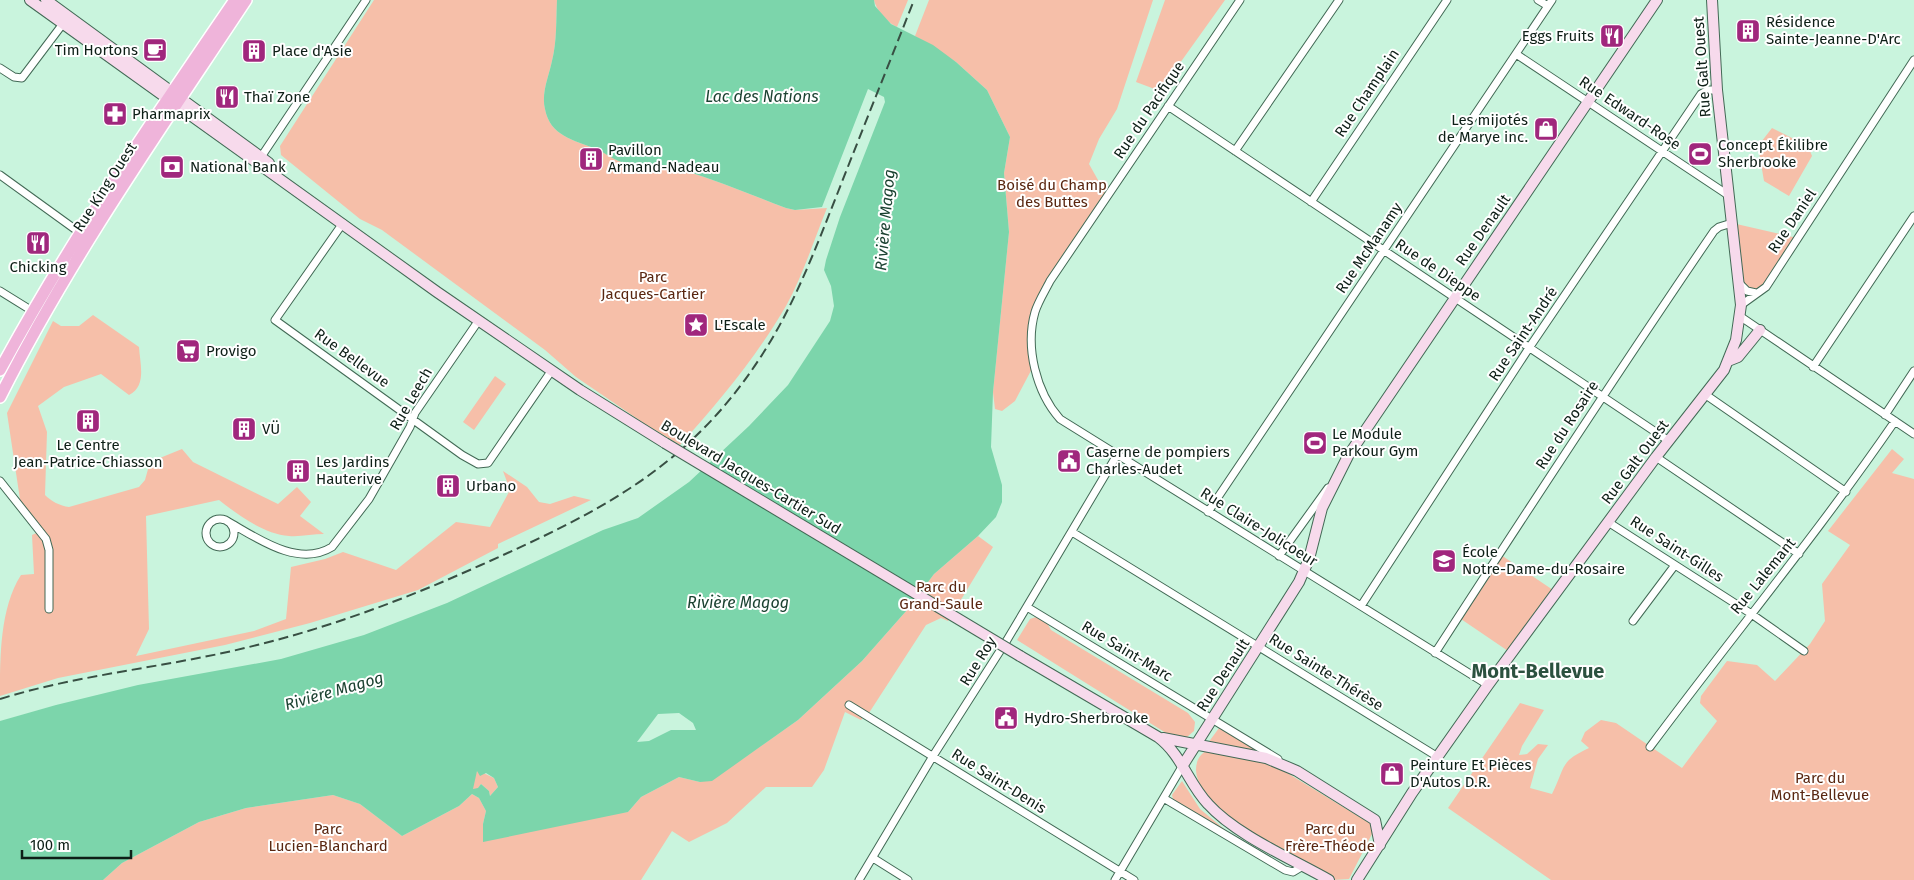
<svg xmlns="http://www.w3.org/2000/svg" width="1914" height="880" font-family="'Fira Sans',sans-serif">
<rect width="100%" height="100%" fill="#c9f4dd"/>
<path fill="#f6bfa9" d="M374,0H557C556,20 557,41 552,61C549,76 541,93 545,109C550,136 574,140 596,149C607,153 614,161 626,163C645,167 665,165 683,170C718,181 752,195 786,208L795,210L827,208C814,240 803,275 786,306C757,356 719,402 680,445L645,424L576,377L545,350L382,230L360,219L281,155L280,146Z
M874,0H908L897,27C888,23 876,10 874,0Z
M929,0H1153L1117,109L1099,139L1089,164L1107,196L1050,281L1032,325L1034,365L1015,401L1002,411L995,409L993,392L1009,232L1004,173L1010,137L987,90L956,62L915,36Z
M1165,0H1225L1160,91L1136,82Z
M1772,128L1808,146L1812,156L1789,196L1764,181L1758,146Z
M1732,223L1797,238L1766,287L1756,293L1740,284Z
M93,315L139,347C140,364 147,386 129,395L101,374L64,387L38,406L47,432L45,495C51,501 60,506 69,507L139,487L145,480L150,462L182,449L193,462L278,504L297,487L311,502L300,516L324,534C313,534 300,537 289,536C264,534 238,515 219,500L146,516L149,629L136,656L254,631L286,619L291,567L325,559L343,552L396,570L456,522L490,527L510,490L503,471L527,487L539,502L550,504L574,496L591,500L498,544V548L418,590L310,623L225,645L58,678L0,696C0,656 0,608 21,575L34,574L32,535L41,531L21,506L7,413L53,321L61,326H79Z
M495,376L506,384L474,430L463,422Z
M1892,449L1904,459L1892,473L1914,479V880H1551L1448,808L1520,703L1544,710L1522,746L1519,755L1527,754L1538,744L1548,745L1538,759L1530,788L1552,794C1566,766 1559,762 1589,748L1581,741L1585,732L1601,720L1616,723L1682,768L1717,721L1700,703L1701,696L1727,661L1757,665L1775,681L1810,644L1825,621L1822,584L1850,545L1828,531Z
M978,536L993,547L948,621L941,618L926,625L867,716L865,715L861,720L845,712L824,770L812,787H766L727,823L689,842L672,831L641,880H103L122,863L199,822L246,808L333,795L360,804L402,836L459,806L472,794L479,798L486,811L483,824L628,812L641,797L679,777L700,782L738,762L798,720L862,661L907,610L934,574Z
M1501,555L1556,592L1511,653L1458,617Z
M1036,617L1047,623L1051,630L1188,713L1195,722L1194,731L1187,737L1166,733L1017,640L1030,619Z
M1219,728L1223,729L1260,752L1208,743Z
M1206,751L1246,755L1284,771L1371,824L1373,832L1349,879L1333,880C1300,860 1197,811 1196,770C1196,762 1199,755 1206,751Z
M477,770L494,778L498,787L490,796L489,791L481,784L478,789H472Z
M1182,781L1200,809L1235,838L1173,799L1172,795Z"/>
<path fill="#7cd5ab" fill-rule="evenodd" d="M557,0H874L875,6L891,24L933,45L956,62L987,90L1010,137L1004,173L1009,232L993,392L991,447L1002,485V502L996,517L978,536L934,574L907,610L862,661L798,720L712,781L700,782L679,777L641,797L628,812L483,842V824L486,811L479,798L472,794L459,806L402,836L360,804L333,795L246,808L199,822L122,863L103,880H0V721L56,705L138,685L281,659L364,635L447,603L603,530L638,518L689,482L749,426L788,385L830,321L834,306L831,286L824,270L826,260L840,217L885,102L884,97L868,89L822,207L795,210L786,208C752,195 718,181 683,170C665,165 645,167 626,163C614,161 606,153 596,149C574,140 550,136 545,109C541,93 549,76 552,61C557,41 556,20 557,0ZM679,713L693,723L696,730H671L649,741L637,742L658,714ZM477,771L480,776L486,773L494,778L498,787L490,796L489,791L481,784L478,788L473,789Z"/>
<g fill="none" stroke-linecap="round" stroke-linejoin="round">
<defs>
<path id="street" d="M1240,0L1050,281C1045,291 1038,302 1035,312C1025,347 1036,392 1060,419L1488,685
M1538,0L1548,6
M1516,54L1728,195
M0,68L14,77L22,78L65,21
M1168,106L1669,441
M1235,151L1339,0
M261,157L366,0
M0,175L83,235
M1311,202L1447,0
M343,223L275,320L462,455L478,464L488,463L552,370
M1740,284L1747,291L1756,293
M0,291L42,317
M1741,305L1766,287L1914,60
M1741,317L1914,434
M1813,367L1914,216
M1706,395L1846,492
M1885,415L1914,371
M1656,457L1799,554
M0,481L46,539L49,550V609
M1208,512L1552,0
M206 533a14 14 0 1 1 28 0a14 14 0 1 1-28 0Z
M227,521C257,538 298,568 332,547L369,499L410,427L415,413L479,320
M1608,522L1750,613L1804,651
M1072,532L1438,757
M1279,556L1328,488
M1361,606L1529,348L1701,94L1708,90H1717
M1027,607L1278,759
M1633,621L1675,565
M1435,653C1527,511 1619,370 1714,231L1719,227L1732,223
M849,705L1134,880
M1650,747C1731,638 1818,533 1895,421
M1165,799L1285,870L1293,872L1303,866
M873,858L908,880
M859,880L933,756L1007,640L1117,455
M1115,880L1183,765"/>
<path id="secondary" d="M30,0L437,292L580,390L665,443
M46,0L269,163
M1728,361L1738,357L1760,330
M1020,656L1158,737C1182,755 1188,783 1208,804C1236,835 1292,859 1329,880
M1163,738L1266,758L1297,771L1375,820L1380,845
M1183,765L1299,582L1309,559L1322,508L1348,456L1657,0
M1357,880L1412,793L1488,685L1656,457L1724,370L1736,340L1741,305L1717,90L1712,0"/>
<path id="primary" d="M0,370C70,241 152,121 235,0
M0,397C70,258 160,130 246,0"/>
</defs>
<use href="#street" stroke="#426955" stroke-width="9"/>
<use href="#secondary" stroke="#426955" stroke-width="12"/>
<use href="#primary" stroke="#fff" stroke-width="14"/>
<use href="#street" stroke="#fff" stroke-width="7"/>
<use href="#secondary" stroke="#f7daec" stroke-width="10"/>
<use href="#primary" stroke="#efb4da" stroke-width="11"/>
<path stroke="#384f43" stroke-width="2" stroke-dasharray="10 5" stroke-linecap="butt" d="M0,699C84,673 172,667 257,645C334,626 408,598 481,565C595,514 686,470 758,361C793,309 815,250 838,192C863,128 889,64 914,0"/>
<defs>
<path id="secondary-bridge" d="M665,443L1020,656"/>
</defs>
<use href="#secondary-bridge" stroke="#426955" stroke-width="12" stroke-linecap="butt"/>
<use href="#secondary-bridge" stroke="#f7daec" stroke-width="10"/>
</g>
<defs>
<symbol id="building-square" viewBox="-11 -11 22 22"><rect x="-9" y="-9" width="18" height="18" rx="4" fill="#a0277d" stroke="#fff"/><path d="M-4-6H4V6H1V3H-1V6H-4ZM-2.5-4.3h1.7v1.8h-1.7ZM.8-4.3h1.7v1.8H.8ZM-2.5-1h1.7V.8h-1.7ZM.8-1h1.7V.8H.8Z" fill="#fff"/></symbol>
<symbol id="restaurant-square" viewBox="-11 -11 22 22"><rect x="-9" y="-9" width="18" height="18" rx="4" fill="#a0277d" stroke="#fff"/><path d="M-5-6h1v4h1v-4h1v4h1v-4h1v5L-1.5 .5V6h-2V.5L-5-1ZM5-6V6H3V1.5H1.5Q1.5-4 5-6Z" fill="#fff"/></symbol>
<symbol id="cafe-square" viewBox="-11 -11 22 22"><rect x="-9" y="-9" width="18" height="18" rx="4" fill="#a0277d" stroke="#fff"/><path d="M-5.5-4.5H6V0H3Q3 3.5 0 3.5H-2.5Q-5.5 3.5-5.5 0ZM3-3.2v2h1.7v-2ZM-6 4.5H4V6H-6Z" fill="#fff"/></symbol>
<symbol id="pharmacy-square" viewBox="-11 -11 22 22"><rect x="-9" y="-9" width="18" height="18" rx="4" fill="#a0277d" stroke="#fff"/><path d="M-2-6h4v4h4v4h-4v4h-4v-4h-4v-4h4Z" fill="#fff"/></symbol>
<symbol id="shop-square" viewBox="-11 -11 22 22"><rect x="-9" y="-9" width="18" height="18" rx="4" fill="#a0277d" stroke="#fff"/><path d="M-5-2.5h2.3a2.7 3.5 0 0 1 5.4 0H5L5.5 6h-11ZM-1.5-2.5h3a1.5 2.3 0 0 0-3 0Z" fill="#fff"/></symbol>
<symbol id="stadium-square" viewBox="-11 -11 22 22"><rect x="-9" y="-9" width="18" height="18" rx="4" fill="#a0277d" stroke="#fff"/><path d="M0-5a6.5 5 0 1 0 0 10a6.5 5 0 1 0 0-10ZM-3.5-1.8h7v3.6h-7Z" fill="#fff"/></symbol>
<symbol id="bank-square" viewBox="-11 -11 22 22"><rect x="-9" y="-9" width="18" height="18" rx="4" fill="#a0277d" stroke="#fff"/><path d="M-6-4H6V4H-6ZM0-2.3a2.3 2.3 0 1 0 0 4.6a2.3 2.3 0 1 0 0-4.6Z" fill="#fff"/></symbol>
<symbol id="sight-square" viewBox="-11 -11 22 22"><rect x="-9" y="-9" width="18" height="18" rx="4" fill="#a0277d" stroke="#fff"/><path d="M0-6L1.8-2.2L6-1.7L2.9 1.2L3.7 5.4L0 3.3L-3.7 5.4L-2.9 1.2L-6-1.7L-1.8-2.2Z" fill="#fff"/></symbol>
<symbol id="supermarket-square" viewBox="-11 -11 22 22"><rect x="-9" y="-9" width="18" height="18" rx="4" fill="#a0277d" stroke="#fff"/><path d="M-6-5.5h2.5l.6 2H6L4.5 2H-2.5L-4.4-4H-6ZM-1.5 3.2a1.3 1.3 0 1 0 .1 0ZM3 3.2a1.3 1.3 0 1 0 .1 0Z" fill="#fff"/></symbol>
<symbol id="civic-square" viewBox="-11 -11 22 22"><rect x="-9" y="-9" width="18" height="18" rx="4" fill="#a0277d" stroke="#fff"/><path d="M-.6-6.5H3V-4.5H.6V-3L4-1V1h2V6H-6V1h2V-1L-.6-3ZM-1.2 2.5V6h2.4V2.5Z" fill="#fff"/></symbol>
<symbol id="school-square" viewBox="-11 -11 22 22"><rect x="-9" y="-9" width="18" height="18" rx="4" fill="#a0277d" stroke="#fff"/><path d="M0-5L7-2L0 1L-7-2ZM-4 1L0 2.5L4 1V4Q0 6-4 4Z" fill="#fff"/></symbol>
</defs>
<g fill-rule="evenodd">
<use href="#building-square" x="1734" y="17" width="28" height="28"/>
<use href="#restaurant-square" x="1598" y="22" width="28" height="28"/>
<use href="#cafe-square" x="141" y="36" width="28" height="28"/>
<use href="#building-square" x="240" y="37" width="28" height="28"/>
<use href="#restaurant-square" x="213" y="83" width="28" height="28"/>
<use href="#pharmacy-square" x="101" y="100" width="28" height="28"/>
<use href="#shop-square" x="1532" y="115" width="28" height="28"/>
<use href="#stadium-square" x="1686" y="140" width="28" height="28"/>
<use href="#building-square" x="577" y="145" width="28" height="28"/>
<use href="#bank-square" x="158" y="153" width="28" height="28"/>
<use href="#restaurant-square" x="24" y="229" width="28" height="28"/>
<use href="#sight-square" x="682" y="311" width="28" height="28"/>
<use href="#supermarket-square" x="174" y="337" width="28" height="28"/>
<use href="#building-square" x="74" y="407" width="28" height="28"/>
<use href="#building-square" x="230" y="415" width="28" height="28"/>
<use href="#stadium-square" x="1301" y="429" width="28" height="28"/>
<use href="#civic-square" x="1055" y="447" width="28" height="28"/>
<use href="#building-square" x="284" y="457" width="28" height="28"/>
<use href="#building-square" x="434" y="472" width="28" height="28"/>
<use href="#school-square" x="1430" y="547" width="28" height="28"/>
<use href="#civic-square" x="992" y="704" width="28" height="28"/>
<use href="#shop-square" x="1378" y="760" width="28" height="28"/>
</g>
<g text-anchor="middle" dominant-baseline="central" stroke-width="4" stroke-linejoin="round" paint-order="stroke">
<g font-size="15" fill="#0e1f17" stroke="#fff" text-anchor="start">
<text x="1766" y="22">Résidence<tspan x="1766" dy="17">Sainte-Jeanne-D'Arc</tspan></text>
<text x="1594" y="36" text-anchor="end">Eggs Fruits</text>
<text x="138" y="50" text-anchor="end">Tim Hortons</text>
<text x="272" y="51">Place d'Asie</text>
<text x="244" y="97">Thaï Zone</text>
<text x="132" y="114">Pharmaprix</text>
<text x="1528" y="120" text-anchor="end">Les mijotés<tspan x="1528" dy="17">de Marye inc.</tspan></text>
<text x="1718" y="145">Concept Ékilibre<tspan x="1718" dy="17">Sherbrooke</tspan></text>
<text x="608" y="150">Pavillon<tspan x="608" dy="17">Armand-Nadeau</tspan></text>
<text x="190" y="167">National Bank</text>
<text x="38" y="267" text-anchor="middle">Chicking</text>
<text x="714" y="325">L'Escale</text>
<text x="206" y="351">Provigo</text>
<text x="262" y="429">VÜ</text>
<text x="1332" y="434">Le Module<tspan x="1332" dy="17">Parkour Gym</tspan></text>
<text x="88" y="445" text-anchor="middle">Le Centre<tspan x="88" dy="17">Jean-Patrice-Chiasson</tspan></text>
<text x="1086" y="452">Caserne de pompiers<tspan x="1086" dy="17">Charles-Audet</tspan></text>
<text x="316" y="462">Les Jardins<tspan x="316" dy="17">Hauterive</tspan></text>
<text x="466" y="486">Urbano</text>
<text x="1462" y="552">École<tspan x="1462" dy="17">Notre-Dame-du-Rosaire</tspan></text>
<text x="1024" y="718">Hydro-Sherbrooke</text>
<text x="1410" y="765">Peinture Et Pièces<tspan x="1410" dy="17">D'Autos D.R.</tspan></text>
</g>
<g font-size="15" fill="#0e1f17" stroke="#fff">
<text transform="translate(1702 67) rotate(-94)">Rue Galt Ouest</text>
<text transform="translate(1367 93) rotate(-56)">Rue Champlain</text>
<text transform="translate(1149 110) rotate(-56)">Rue du Pacifique</text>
<text transform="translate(1630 113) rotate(34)">Rue Edward-Rose</text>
<text transform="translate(105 187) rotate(-57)">Rue King Ouest</text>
<text transform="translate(1792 221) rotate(-56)">Rue Daniel</text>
<text transform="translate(1483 230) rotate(-55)">Rue Denault</text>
<text transform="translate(1369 248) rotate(-56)">Rue McManamy</text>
<text transform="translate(1438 270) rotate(34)">Rue de Dieppe</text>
<text transform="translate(1523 334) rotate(-56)">Rue Saint-André</text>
<text transform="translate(352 358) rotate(36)">Rue Bellevue</text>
<text transform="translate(411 399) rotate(-60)">Rue Leech</text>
<text transform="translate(1567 425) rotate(-57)">Rue du Rosaire</text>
<text transform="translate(1635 462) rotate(-53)">Rue Galt Ouest</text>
<text transform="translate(751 477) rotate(31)">Boulevard Jacques-Cartier Sud</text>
<text transform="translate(1259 527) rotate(32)">Rue Claire-Jolicoeur</text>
<text transform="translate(1677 549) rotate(33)">Rue Saint-Gilles</text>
<text transform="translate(1763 576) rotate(-51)">Rue Lalemant</text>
<text transform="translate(1127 651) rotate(31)">Rue Saint-Marc</text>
<text transform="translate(978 661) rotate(-58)">Rue Roy</text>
<text transform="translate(1326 672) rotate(32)">Rue Sainte-Thérèse</text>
<text transform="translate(1223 675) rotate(-57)">Rue Denault</text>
<text transform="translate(999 781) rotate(32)">Rue Saint-Denis</text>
</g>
<g font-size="15" fill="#592610" stroke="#fff">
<text x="1052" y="185">Boisé du Champ<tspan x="1052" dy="17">des Buttes</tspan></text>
<text x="653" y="277">Parc<tspan x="653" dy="17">Jacques-Cartier</tspan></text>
<text x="941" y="587">Parc du<tspan x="941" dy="17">Grand-Saule</tspan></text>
<text x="1820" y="778">Parc du<tspan x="1820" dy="17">Mont-Bellevue</tspan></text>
<text x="328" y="829">Parc<tspan x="328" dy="17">Lucien-Blanchard</tspan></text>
<text x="1330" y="829">Parc du<tspan x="1330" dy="17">Frère-Théode</tspan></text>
</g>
<g font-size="16" font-style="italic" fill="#1b4231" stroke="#fff">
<text x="762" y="96">Lac des Nations</text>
<text transform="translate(885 220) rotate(-85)">Rivière Magog</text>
<text x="738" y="602">Rivière Magog</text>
<text transform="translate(334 691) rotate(-16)">Rivière Magog</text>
</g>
<g font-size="20" font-weight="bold" fill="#2b513f" stroke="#fff">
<text x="1538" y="671">Mont-Bellevue</text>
</g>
</g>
<path d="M22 850v8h109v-8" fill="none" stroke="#0e1f17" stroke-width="2.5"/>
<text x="30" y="850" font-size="15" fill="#0e1f17" stroke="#ffffff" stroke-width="4" paint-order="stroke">100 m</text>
</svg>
